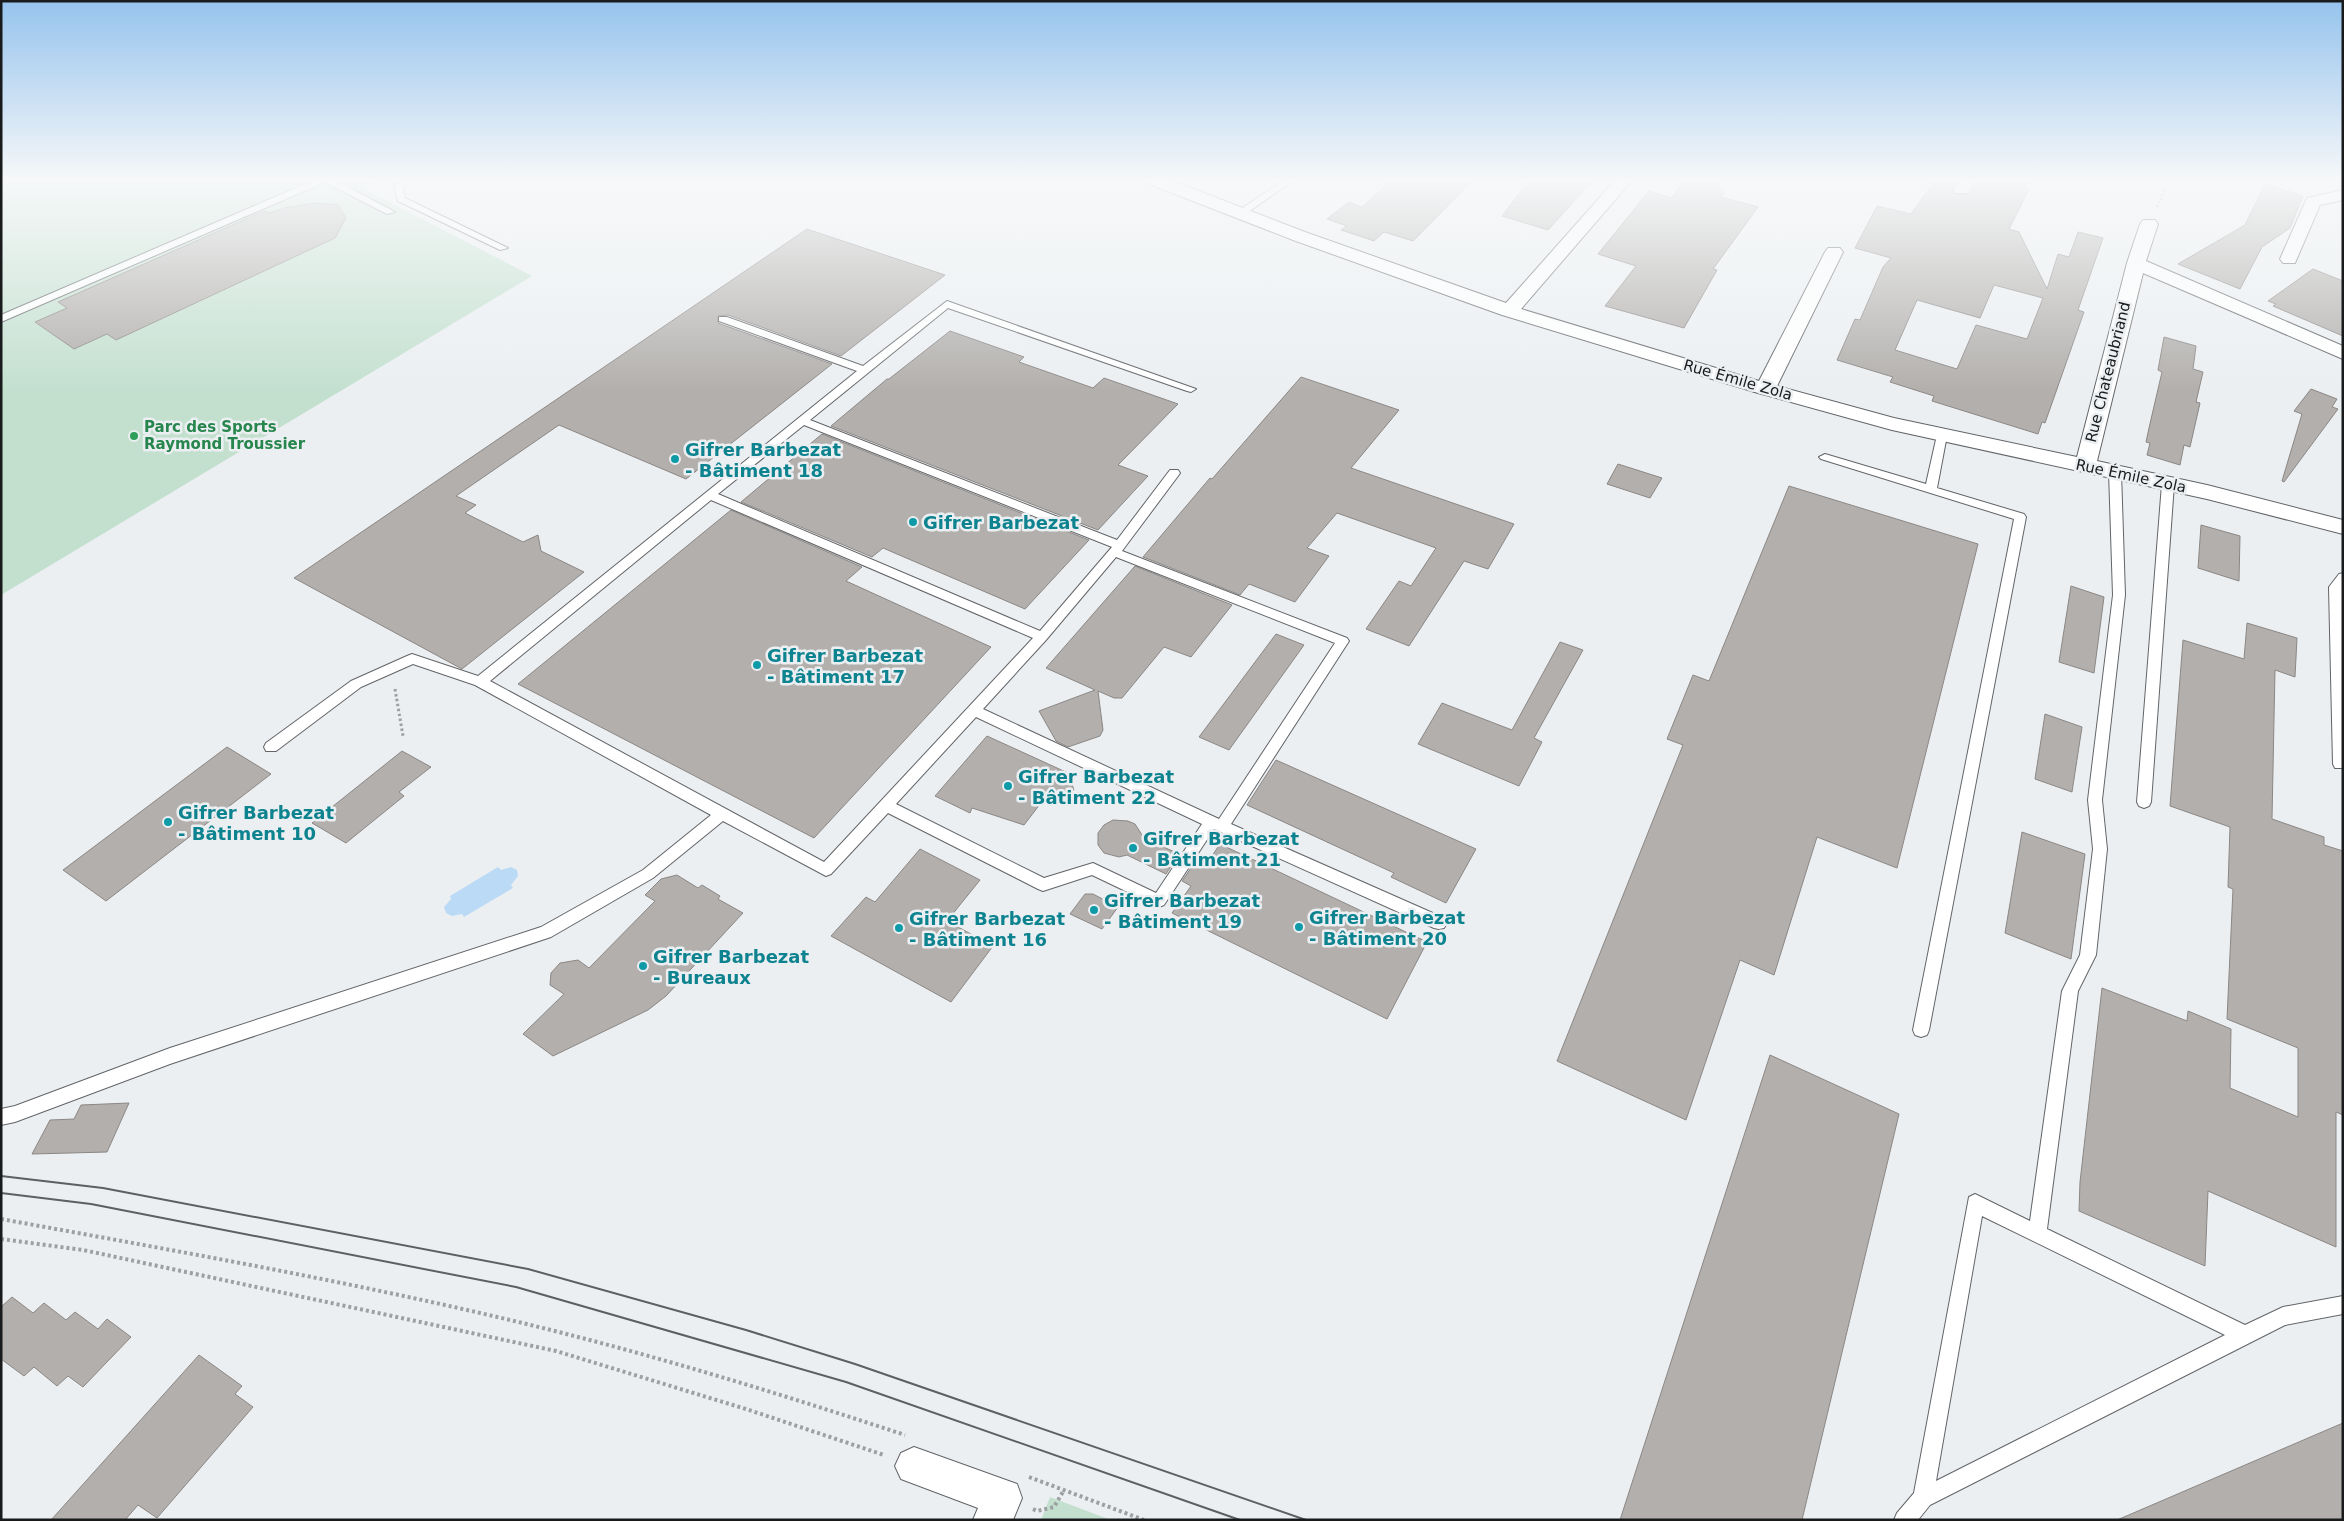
<svg xmlns="http://www.w3.org/2000/svg" width="2344" height="1521" font-family="'DejaVu Sans',sans-serif">
<rect width="100%" height="100%" fill="#eceff2"/>
<path fill="#c3e0cf" d="M1,178H383L362,188L532,276L1,595Z
M1050,1497L1111,1520H1041Z"/>
<path fill="#bbdaf5" d="M498,867L501,870L511,867L517,870L518,876L511,885L513,888L464,917L462,914L452,916L446,913L444,907L451,899L450,896Z"/>
<path fill="#b2afac" stroke="#8b8785" fill-rule="evenodd" d="M1395,178H1475L1413,241L1384,232L1374,241L1341,230L1347,226L1327,219L1349,202L1362,207Z
M1531,178H1595L1548,230L1502,216Z
M1686,178L1715,182L1724,192L1721,197L1758,207L1713,269L1717,270L1684,328L1605,306L1636,266L1598,254L1649,191L1671,198Z
M1937,178H1959L1952,188L1956,195L1970,194L1979,178H2012L2028,182L2025,188L2029,189L2009,229L2019,232L2047,289L2058,254L2069,257L2078,232L2103,238L2078,310L2084,312L2045,423L2042,422L2038,434L1932,401L1934,396L1890,382L1893,377L1837,360L1855,319L1860,320L1883,267L1891,258L1855,248L1877,206L1911,214ZM1994,285L2043,298L2027,339L1976,325L1957,369L1895,350L1917,300L1980,318Z
M2265,184L2303,196L2290,228L2262,247L2240,289L2178,264L2245,225Z
M315,203L338,205L346,218L335,238L116,340L107,334L74,349L35,322L67,308L58,302L264,211L269,213L284,208Z
M807,229L945,275L841,356L728,315L718,316V323L832,364L686,479L559,425L456,496L476,505L465,513L523,542L538,535L541,551L584,572L462,669L294,578Z
M2313,269L2343,281V336L2273,306L2276,304L2268,301Z
M950,331L1024,357L1019,362L1093,388L1104,378L1178,404L1118,465L1148,476L1098,530L831,426L887,379H889Z
M2164,337L2196,346L2193,369L2203,372L2196,402L2200,403L2190,447L2184,445L2180,465L2147,455L2150,443L2146,442L2149,428L2162,372L2158,370Z
M1301,377L1399,410L1351,468L1514,524L1488,569L1464,561L1409,646L1366,629L1399,581L1411,586L1436,548L1337,513L1307,548L1329,556L1295,602L1249,584L1240,595L1143,557L1210,478L1212,479Z
M2311,389L2337,399L2332,407L2338,409L2284,482L2282,481L2302,414L2294,411Z
M822,434L1089,540L1025,609L883,548L872,557L741,502Z
M1618,464L1662,478L1650,498L1607,484Z
M1789,486L1978,544L1897,868L1817,837L1774,975L1740,960L1686,1120L1557,1061L1683,745L1667,739L1693,675L1709,681Z
M731,510L862,567L846,581L991,647L814,838L518,684Z
M2201,525L2240,536L2239,581L2198,568Z
M1135,566L1232,605L1191,657L1164,647L1122,698H1114L1098,691L1103,730L1100,736L1068,747L1056,741L1039,711L1095,690L1046,668Z
M2071,586L2104,597L2094,673L2059,662Z
M2247,623L2297,638L2295,677L2275,670L2272,819L2324,837V845L2343,851V1115L2336,1112V1247L2208,1191L2205,1266L2079,1211L2080,1182L2102,988L2187,1021L2188,1011L2231,1029L2230,1088L2298,1117V1048L2227,1019L2233,889L2228,887L2230,827L2170,806L2183,640L2244,659Z
M1276,634L1304,645L1229,750L1199,737Z
M1560,642L1583,650L1534,738L1542,742L1519,786L1418,744L1442,703L1512,730Z
M2045,714L2082,727L2072,792L2035,779Z
M987,736L1068,773L1074,790L1065,793L1056,804L1044,799L1024,825L972,808L970,813L935,796Z
M227,747L271,774L106,901L63,870Z
M402,751L431,767L399,792L404,796L346,843L312,823Z
M1276,760L1476,849L1446,903L1391,877L1394,873L1247,805Z
M1113,820L1128,821L1135,824L1144,838L1179,854L1166,874L1127,855L1119,857L1104,853L1098,845V833L1104,825Z
M2022,832L2085,854L2071,959L2005,933Z
M1220,844L1427,942L1387,1019L1172,913L1191,886L1182,881L1195,862L1205,866Z
M920,849L980,880L947,921L993,946L951,1002L831,936L866,897L875,902Z
M677,875L698,888L702,885L720,896L718,899L743,913L666,996L648,1010L553,1056L523,1034L564,994L550,985L551,973L560,963L578,960L589,968L655,901L645,895L661,879Z
M1085,894H1093L1118,907L1102,929L1070,914Z
M1770,1055L1899,1114L1802,1520H1620Z
M129,1103L107,1152L32,1154L50,1120L74,1119L81,1105Z
M12,1297L33,1313L44,1303L66,1320L75,1312L98,1329L107,1319L131,1337L83,1387L68,1376L57,1386L34,1367L24,1376L1,1359V1307Z
M199,1355L242,1386L235,1394L253,1407L157,1518L138,1505L125,1520H51Z
M2343,1423V1520H2117Z"/>
<g fill="none" stroke-linecap="round" stroke-linejoin="round">
<defs>
<path id="lane" d="M319,178H331L395,212L387,214L325,182L1,322V315Z
M403,178H412L403,188L405,198L508,248L500,250L398,201L394,188Z
M1287,178H1297L1244,215H1238V211Z
M947,301L1196,389L1191,392L1187,391L948,308L810,420L1117,540L1170,470H1178L1180,473L1178,476L1122,551L1347,638L1349,641L1231,824L1444,918L1447,923L1444,928L1439,929L1434,928L1214,829L1164,905L1159,907L1092,875L1043,891L1038,889L888,813L831,874L826,876L723,821L653,878L551,937L170,1064L15,1122L1,1125V1109L15,1106L170,1048L541,927L643,870L711,815L475,685L413,664L361,687L276,751H266L264,747L266,743L351,681L407,656L412,654L478,676L857,371L719,321V317H727L863,366ZM804,425L1112,547L1040,631L718,494ZM711,500L1033,638L824,862L490,681ZM1116,557L1335,643L1219,819L983,709L1046,640ZM976,717L1202,824L1156,893L1093,863L1044,878L896,804Z
M1942,432L1947,435L1937,488L2024,514L2026,517L1929,1030L1927,1035L1921,1037L1915,1035L1913,1030L2014,519L1821,459L1819,457L1825,454L1926,484L1937,435Z
M2115,468L2121,472L2125,595L2102,800L2107,849L2096,955L2078,991L2047,1229L2245,1325L2283,1307L2343,1296V1314L2285,1325L1930,1505L1918,1520H1894L1897,1513L1914,1493L1969,1197L1975,1194L2030,1221L2062,991L2080,955L2093,849L2088,800L2113,595L2109,472ZM1982,1216L2225,1335L1936,1481Z
M2168,480L2174,484L2151,802L2149,806L2144,808L2139,806L2137,802L2162,484Z
M2343,573V768H2335L2333,764L2329,587L2339,574Z"/>
<path id="street" d="M1142,178H1165L1305,232L1506,303L1617,178H1634L1521,309L1759,381L1825,252L1828,248H1840L1843,252L1777,386L1894,418L2077,457L2127,263L2140,224L2143,220H2155L2158,224L2146,261L2343,346V359L2143,273L2097,461L2207,485L2343,520V534L2207,499L1892,430L1758,393L1502,315L1293,240L1144,182Z
M1961,178H1977L1968,193H1956L1954,189Z
M2343,190V200L2320,205L2295,263H2283L2280,259L2307,198Z
M914,1447L1017,1484L1022,1498L1013,1520H973L978,1508L901,1479L895,1466L901,1453Z"/>
</defs>
<use href="#lane" stroke="#626467" stroke-width="2"/>
<use href="#street" stroke="#626467" stroke-width="2"/>
<path stroke="#9da0a2" stroke-width="2.5" stroke-dasharray="2 2" stroke-linecap="butt" d="M2157,207L2170,178"/>
<path stroke="#9da0a2" stroke-width="3" stroke-dasharray="2.5 2.5" stroke-linecap="butt" d="M395,689L403,736"/>
<path stroke="#9da0a2" stroke-width="4" stroke-dasharray="3 3" stroke-linecap="butt" d="M1,1219C171,1250 342,1280 510,1320C644,1352 775,1392 905,1435
M1,1239L83,1250L556,1351L746,1409L884,1455
M1029,1477L1144,1520
M1033,1509L1037,1511L1054,1507L1064,1490"/>
<use href="#lane" fill="#fff" fill-rule="evenodd"/>
<use href="#street" fill="#fff" fill-rule="evenodd"/>
<path stroke="#5d5f61" stroke-width="2" d="M1,1176L103,1188L528,1269L746,1330L855,1364L1306,1520
M1,1193L91,1204L516,1287L846,1382L1240,1520"/>
</g>
<linearGradient id="sky" x2="0" y2="1"><stop stop-color="#96c3ed"/><stop offset="0.46" stop-color="#f6f8f9"/><stop offset="1" stop-color="#f6f8f9" stop-opacity="0"/></linearGradient>
<rect width="2344" height="391" fill="url(#sky)"/>
<circle fill="#2e9e5b" stroke="#eceff2" stroke-width="2" cx="134" cy="436" r="5"/>
<g fill="#0f9aa8" stroke="#eceff2" stroke-width="2">
<circle cx="675" cy="459" r="5"/>
<circle cx="913" cy="522" r="5"/>
<circle cx="757" cy="665" r="5"/>
<circle cx="1008" cy="786" r="5"/>
<circle cx="168" cy="822" r="5"/>
<circle cx="1133" cy="848" r="5"/>
<circle cx="1094" cy="910" r="5"/>
<circle cx="1299" cy="927" r="5"/>
<circle cx="899" cy="928" r="5"/>
<circle cx="643" cy="966" r="5"/>
</g>
<g text-anchor="middle" dominant-baseline="central" stroke-width="5" stroke-linejoin="round" paint-order="stroke">
<g font-size="15" fill="#191a1b" stroke="#eceff2">
<text transform="translate(2108 372) rotate(-76)">Rue Chateaubriand</text>
<text transform="translate(1738 380) rotate(16)">Rue Émile Zola</text>
<text transform="translate(2131 476) rotate(12)">Rue Émile Zola</text>
</g>
<g font-size="15" font-weight="bold" fill="#27864d" stroke="#eceff2" text-anchor="start">
<text x="144" y="427">Parc des Sports<tspan x="144" dy="17">Raymond Troussier</tspan></text>
</g>
<g font-size="18" font-weight="bold" fill="#0d838f" stroke="#eceff2" text-anchor="start">
<text x="685" y="449">Gifrer Barbezat<tspan x="685" dy="21">- Bâtiment 18</tspan></text>
<text x="923" y="522">Gifrer Barbezat</text>
<text x="767" y="655">Gifrer Barbezat<tspan x="767" dy="21">- Bâtiment 17</tspan></text>
<text x="1018" y="776">Gifrer Barbezat<tspan x="1018" dy="21">- Bâtiment 22</tspan></text>
<text x="178" y="812">Gifrer Barbezat<tspan x="178" dy="21">- Bâtiment 10</tspan></text>
<text x="1143" y="838">Gifrer Barbezat<tspan x="1143" dy="21">- Bâtiment 21</tspan></text>
<text x="1104" y="900">Gifrer Barbezat<tspan x="1104" dy="21">- Bâtiment 19</tspan></text>
<text x="1309" y="917">Gifrer Barbezat<tspan x="1309" dy="21">- Bâtiment 20</tspan></text>
<text x="909" y="918">Gifrer Barbezat<tspan x="909" dy="21">- Bâtiment 16</tspan></text>
<text x="653" y="956">Gifrer Barbezat<tspan x="653" dy="21">- Bureaux</tspan></text>
</g>
</g>
<rect width="2344" height="1521" fill="none" stroke="#191a1b" stroke-width="5"/>
</svg>
